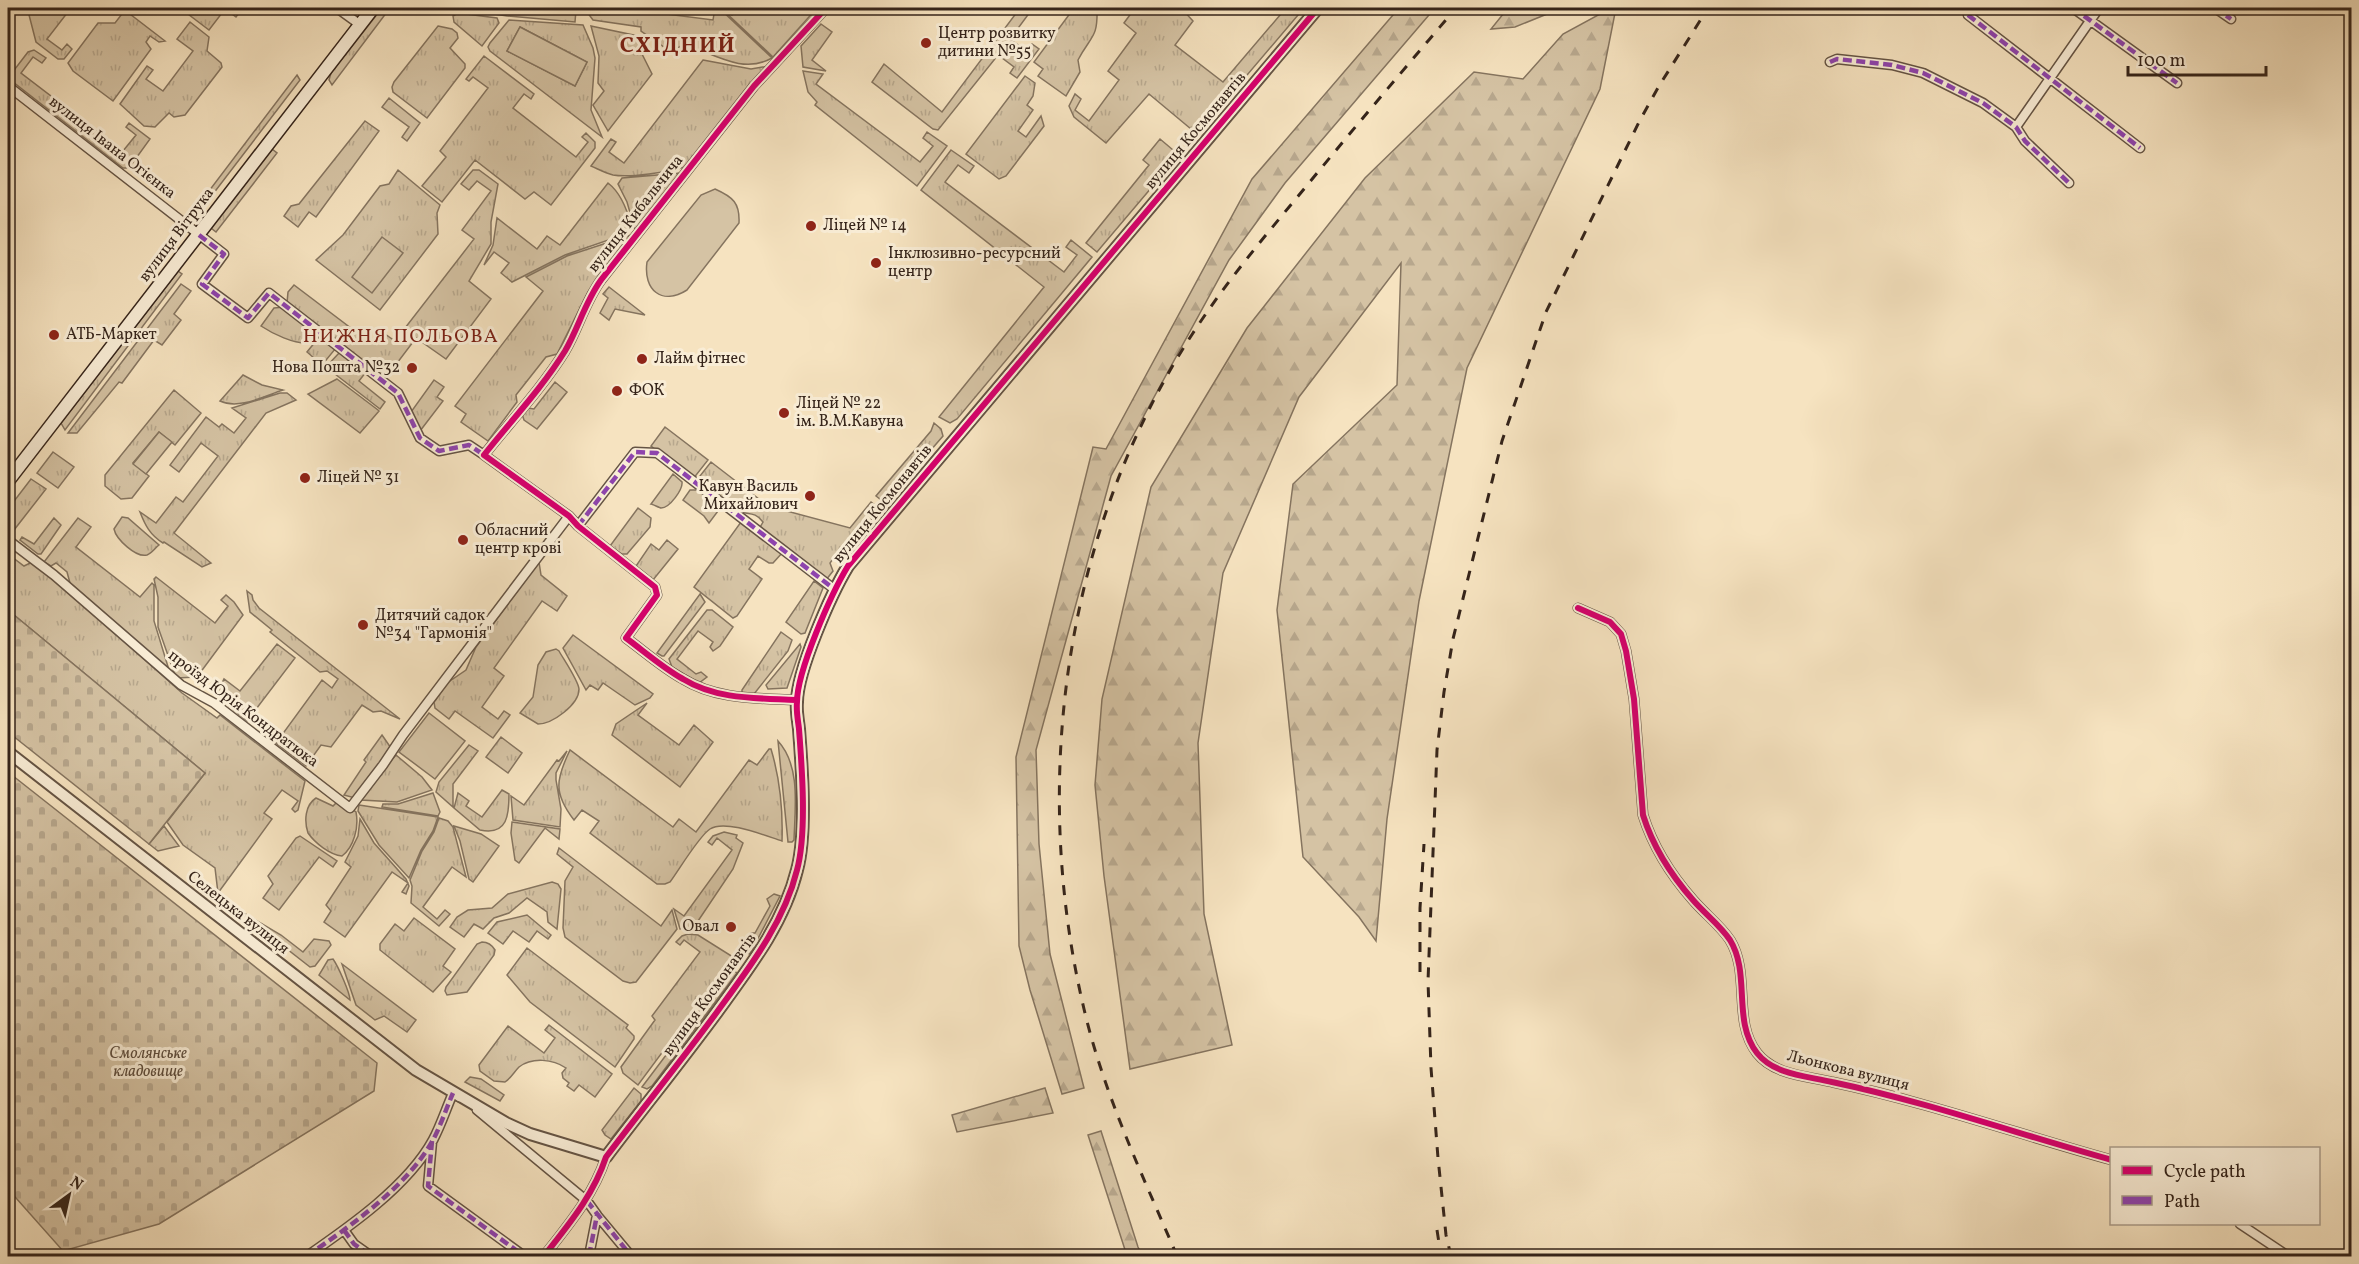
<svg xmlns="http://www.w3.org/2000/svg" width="2359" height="1264" font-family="Vollkorn,serif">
<defs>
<pattern id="grass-tufts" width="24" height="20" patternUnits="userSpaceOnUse" patternTransform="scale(1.5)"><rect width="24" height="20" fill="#d5c3a4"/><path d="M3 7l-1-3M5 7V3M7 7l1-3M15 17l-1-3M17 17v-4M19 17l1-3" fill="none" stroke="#b7a78d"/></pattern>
<pattern id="forest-firs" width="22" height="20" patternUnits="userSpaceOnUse" patternTransform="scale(1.5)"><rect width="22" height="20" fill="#d5c3a4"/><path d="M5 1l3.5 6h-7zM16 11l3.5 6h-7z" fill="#b7a78d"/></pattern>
<pattern id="cemetery-stones" width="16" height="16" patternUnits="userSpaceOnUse" patternTransform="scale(1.5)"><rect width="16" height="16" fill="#d5c3a4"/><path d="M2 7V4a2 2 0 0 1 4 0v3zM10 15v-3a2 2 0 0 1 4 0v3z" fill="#b7a78d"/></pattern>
</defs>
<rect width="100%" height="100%" fill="#f6e3c0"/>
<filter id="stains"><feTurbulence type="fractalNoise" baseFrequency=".00333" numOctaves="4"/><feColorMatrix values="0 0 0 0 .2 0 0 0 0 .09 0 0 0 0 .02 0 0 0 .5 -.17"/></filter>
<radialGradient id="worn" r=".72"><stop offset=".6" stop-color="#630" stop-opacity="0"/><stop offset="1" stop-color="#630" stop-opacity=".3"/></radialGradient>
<path fill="url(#grass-tufts)" stroke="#85745f" stroke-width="1.5" fill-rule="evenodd" d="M29,8H71L47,39L62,50L67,44L72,49L64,59H58L36,42L28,11Z
M114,8H122L165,41L159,42L150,36L146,42L151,49L113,101L73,71L68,63L98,23H115L122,14Z
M180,8H243L236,17L225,9L209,30Z
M382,8H390L332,85L329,80L331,73Z
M457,8H556L576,10L575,22L507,16Z
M584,8H619L713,20L715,8H719L772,58C742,75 713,53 684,44L679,47L674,54L641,31V27L593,20Z
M721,8L732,15L738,8H817L773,57Z
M1020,8H1033L1010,39L1026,51L1032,44L1039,49L1017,78L1010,73L1014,67L998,55L938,130L933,129L872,82L884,64L942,112Z
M1074,8H1097C1098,39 1091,35 1078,60L1080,72L1066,96L1038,76L1043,69L1034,62Z
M1135,8H1181L1193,21L1175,45L1223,82L1286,8H1304L1197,134L1149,94L1106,143L1074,117L1069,106L1075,94L1081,99L1075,110L1089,121L1119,80L1108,71L1136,33L1124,23Z
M458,13L497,18L499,23L482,46L454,22L453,16Z
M509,20L583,25L593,48L595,58L591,110L602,137L490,51L488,47L490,43ZM520,27L587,62L575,86L507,51Z
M190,22L209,37L207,51L221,63L222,67L185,115L174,117L169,113L155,127L144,126L120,104L147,66L153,70L146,79L163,91L193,51L177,39Z
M821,24L832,32L812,60L826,71L803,67L801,46Z
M438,26L452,29L457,33L458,38L450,48L465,64V68L427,118L393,92L392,87L394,82Z
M591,26L638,36L642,54L652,74L608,131L593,105L604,91L598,83L599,56Z
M34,50L46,58L42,63L33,57L21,73L123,151L136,135L126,127L129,123L150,139L129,168H123L8,78L28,52Z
M484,56L534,94L531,99L524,94L513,108L576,157L588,142L582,137L586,133L595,142V148L551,205L534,192L525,199L475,160L442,202L422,186L446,157L440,151L488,88L473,77L469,81L466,79Z
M703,60L751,69L769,66L685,167C668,172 630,178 613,175C605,173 598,169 591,166L611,139L616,142L609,152L624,163Z
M803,71L823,74L816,84L920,162L933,146L923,138L927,132L947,146L917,186L815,105L817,102L808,92Z
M297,75L300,80L197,215L193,212Z
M1025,76L1035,83L1033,96L1027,105L1033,110L1018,131L1026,137L1041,116L1044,126L1006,176L999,179L966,154Z
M389,98L420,123L407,141L402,137L409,127L382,107Z
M365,121L379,131L316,217L309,212L298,227L284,216L291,206L299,204Z
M1160,139L1179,155L1097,252L1086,243L1149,165L1143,160Z
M272,149L277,153L216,232L211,228Z
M951,150L974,166L969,173L958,165L945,182L1064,272L1077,255L1066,247L1071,240L1092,257L957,419L950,423L939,417L1044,287L921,190Z
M398,170L440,205L437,213L438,234L380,310L316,260L343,235L380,186L389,184Z
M473,170H479L498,184L491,222V244L469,281L491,299L446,359L416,338L385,379L287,303L288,292L294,285L372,344L382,332L395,341L474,239L462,230L491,191L477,181L469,190L461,184Z
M681,173L635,230L627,202L618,184L622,178Z
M608,183C621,193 627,209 631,225L626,234L565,255L512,282L501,273L509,263L494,252L484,265L493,245L497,218L537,249L547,236L560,245Z
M631,235L588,292L557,354L546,357L516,395L517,402L488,441L461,422L466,414L455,406L543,291L526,277L567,256Z
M178,271L182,274L65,430L61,423Z
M181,284L191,291L174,314L181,320L162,345L154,340L122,383L119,382L77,433H68Z
M609,287L645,315L615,309L609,320L600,313L608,298L603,294Z
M284,307L317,333L308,343C294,344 273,334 261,326L274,308Z
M320,336L336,348L322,365L307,352Z
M340,352L366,372L359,381L385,402L380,409L326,367Z
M243,375L262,385L283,390C264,396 239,410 220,401Z
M337,379L378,410L379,411L360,433L308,394Z
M434,380L444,387L437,397L443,401L420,431L411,412Z
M555,382L567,392L537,429L524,420L522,414L528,408L534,409Z
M174,390L201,413L175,445L159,432L133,463L149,476L132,498L121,499L105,486V475Z
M280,393H287L296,400L266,413L174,533L211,563L202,567L164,542L163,543C150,535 145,525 140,512L156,523L176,497L183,502L218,456L201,443L179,472L170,465L206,417L219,427L222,424L234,433L246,418L232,408Z
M934,423L941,429L943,436L885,503L876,496L931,431Z
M665,427L708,460L693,479L651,446Z
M53,452L74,467L58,488L37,473Z
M711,462L768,506L850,528L871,502L880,509L844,552L840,549L830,563L833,571L826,580L759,529L763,522C755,511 748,515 737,511C725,507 707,489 696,481Z
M673,474L682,482C683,489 670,508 661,508C660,508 652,504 651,504Z
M31,479L46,489L14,530L8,524V509Z
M690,490H698L721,507L709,523L704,516L683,500Z
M638,508L651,518L650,527L627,554H622L610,546Z
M122,517L128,518L159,545C155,548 152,553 147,555C136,558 116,539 114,529Z
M54,518L61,525L41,554H38L20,540L22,537L34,544Z
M78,518L91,527L76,547L140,597L152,583L154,585V621L169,670L70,583L67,572L56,563L51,566L44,562Z
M741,522L782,553L773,563H769L758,556L749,569L762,579L737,616L733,618L694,587Z
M667,540L678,549L653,580L636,566L651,544L659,550Z
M8,554L24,566L32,562L49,574L182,693L217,718L220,715L305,781L298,810L295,812L292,809L298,801L282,790L264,813L272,819L218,893L215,868L183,845L167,822L205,773L8,610Z
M539,562L541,575L567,596L557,611L542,601L494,668L504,676L482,707L498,719L504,711L510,715L493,738L455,711L449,719L435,708L434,702L447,683L466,670L476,647Z
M156,577L215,623L228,606L221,600L226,595L234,602L243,615L197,677L176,678L158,627V597L154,579Z
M814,581L823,588L805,633L801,634L786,622Z
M247,591L252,595L253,600L259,608L400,719L381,711L373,712L362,705L331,747L321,745L306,766L276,743L322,680L332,688L338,679L327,671L320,672L270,632L272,630L250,612Z
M700,594L705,602L664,656H662L657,653Z
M707,610H712L733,627L720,646L713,651L710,647L713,642L698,631L677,659L696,674L701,672L707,677L699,683L672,667L669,659Z
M781,632L792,640L788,651L754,694L742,693V690Z
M573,635L653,694L650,698L635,705L603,683L598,690L590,685L586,690L563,648Z
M277,644L295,658L247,721L216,695L224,679L240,691Z
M800,644L801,647L787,688L768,689L766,685Z
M556,649L559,651C564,660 578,680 579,689C579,705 552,724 538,724L520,713L533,697L538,665L546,652Z
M647,703L638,715L679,745L694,725L713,742L680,787L612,735L616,724Z
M382,735L391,748L355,798L344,795L366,762L364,760Z
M501,737L522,753L508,773L486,757Z
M778,741C801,766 795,808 794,840L792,842H788Z
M469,745L478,751L453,784V807L436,792L439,782Z
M769,749H771C780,779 783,810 782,841C766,836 725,819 710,829C699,836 679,870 670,882L665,884H657L590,833L599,821L582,810L574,820C553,793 556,779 570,750L673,827L679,819L696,832L749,760L757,765Z
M567,751L556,773V780L561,809L560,827L513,820L511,796L524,805L557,760L559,761Z
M396,755L422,777L432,790L397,802L361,800L366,789Z
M502,790L509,794C509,814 508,836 480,830L454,808L458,793L469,801L466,806L482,817Z
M433,793L440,812L438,816L382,807L383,804H398Z
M316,798L333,806L339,800L356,812C359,827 354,847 342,856C330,855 315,843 308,833C304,821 305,805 316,798Z
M359,805L438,817L433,831L421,850L409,878L379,845L358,811Z
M439,818L448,821L453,827L466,877L452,867L423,907L437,919L445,910L450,914L439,926L411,903L412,886L410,880L422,851L434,832Z
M360,819L374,843L406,879L409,886L406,894L402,892L408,883L392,872L345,937L324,922L331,911L326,905L351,867L345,862L358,836Z
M512,822L560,829L559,839L545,828L519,863L515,860L511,833Z
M164,826L179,846L158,851L149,844Z
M454,826L481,834L499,846L473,882L469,879L460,841Z
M724,832L737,835L736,838L743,843L733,869L694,927L680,929L674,909L684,916L732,850L717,838L712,845L708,842L713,836Z
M300,836L337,861L333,867L319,857L279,910L263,898L273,884L268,876L296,838Z
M559,848L661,926L672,910L677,929L636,982L630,983L623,981L565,937L563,928L565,881L573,867L557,854Z
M552,882L558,884L561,889L557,929L548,922L547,912L527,898L509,913L494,918L483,929L474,924L464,937L450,927L457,917L468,910L492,908L508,894Z
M774,894L780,896L750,954L746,953L743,946L751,933H755L770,906L767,899Z
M232,906L281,935L303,952L314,939L329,941L331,945L315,966L310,967Z
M527,915L551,935L548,939L537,931L529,942L513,931L503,944L488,933L497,922Z
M414,918L455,949L443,966L451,972L433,992L380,950V944L395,924L404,931Z
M688,934L698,935L733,957L638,1085L623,1073L621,1067L655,1020L652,1016L700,952L684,940L680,945L676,942L682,936Z
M482,942C487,942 492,945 495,950L494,955L467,992L447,995L445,991L446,987L477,944Z
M527,948L628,1025L626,1028L634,1036V1039L615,1067L530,1002L507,975Z
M333,959C338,966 350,993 350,1000L319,975L328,960Z
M342,964L416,1020L407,1032L384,1016L375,1020L356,1005Z
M731,969L737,973L652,1086L647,1089L642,1087Z
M549,1025L612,1074L595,1097L579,1085L574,1091L567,1086L569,1083L563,1078L562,1073L566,1068C553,1059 532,1057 519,1067C514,1072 511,1078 505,1082L494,1081L480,1071L479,1065L508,1026L544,1053L555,1038L545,1030Z
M470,1077L481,1079L504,1095L500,1101L465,1082Z
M634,1088L641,1094V1101L611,1139L605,1135L602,1130Z"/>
<path fill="url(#forest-firs)" stroke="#85745f" stroke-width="1.5" d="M1399,8H1435L1285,183L1229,260L1111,476L1036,750L1039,844L1050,954L1084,1088L1062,1094L1030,990L1019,946L1016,757L1093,447L1106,449L1252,179Z
M1508,8H1562L1515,27L1491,29Z
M1611,8H1616L1600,89L1467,368L1419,601L1387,819L1376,941L1359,917L1303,857L1277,610L1293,484L1397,385L1401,263L1299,397L1223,573L1198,743L1204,914L1232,1045L1130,1069L1104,876L1095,785L1102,699L1151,487L1247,328L1365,178L1474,72L1523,79L1563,34Z
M1045,1088L1053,1113L957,1132L952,1115Z
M1101,1131L1138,1247L1143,1256H1127L1088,1135Z"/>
<path fill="url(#cemetery-stones)" stroke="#85745f" stroke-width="1.5" d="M8,610L205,773L149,844L8,732Z
M8,772L377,1063L374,1091L159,1224L63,1251L8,1189Z"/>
<path fill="#d5c3a4" stroke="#85745f" stroke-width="1.5" d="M520,27L587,62L575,86L507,51Z
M715,189C733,197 740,203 739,223L687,290C662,306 643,290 647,262L701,195Z
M382,237L403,253L372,293L352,277Z
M159,432L172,442L146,474L133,464Z
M429,713L465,741L435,779L399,752Z"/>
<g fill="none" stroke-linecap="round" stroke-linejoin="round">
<defs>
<path id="minor" d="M337,8L355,21
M2073,8L2177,83
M2215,8L2231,19
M1968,15L2140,148
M1830,62L1837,59L1892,65L1923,73L1983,103L2016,127L2025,141L2069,183
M8,86L224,254L202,284L248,318L269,293L398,393L420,438L439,451L469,445L484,455
M2016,127L2099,8
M578,526L635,452L657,453L834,589
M8,540L54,575L181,685L214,703L350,808L383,765L403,735L569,516
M1578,608L1610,622L1621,634L1626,651L1634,699L1643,815C1653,847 1671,875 1693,900C1705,914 1720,925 1730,940C1751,974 1732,1021 1757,1053C1774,1075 1807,1076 1832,1082C1927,1102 2018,1134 2112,1160
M796,700C758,698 717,700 683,679C663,668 645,652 626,638L657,595L655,587L578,526L569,516L484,455C511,421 542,388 565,351C578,329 585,302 601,280L754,86L826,8
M477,1110L587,1201L597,1215L589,1256
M432,1142L428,1186L524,1256
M596,1214L631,1256
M2240,1224L2288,1256
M344,1230L354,1244L371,1256
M307,1256C349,1227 408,1186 433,1140C441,1125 446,1109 453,1093L459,1097
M544,1256C569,1224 593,1196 606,1157"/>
<path id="tertiary" d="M8,752L416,1070L506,1123L530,1134L606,1157C643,1108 681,1061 717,1012C749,968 784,923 797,870C807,833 802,768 799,729C798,720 796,711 797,702C797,671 831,594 848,566L1318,8"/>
<path id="secondary" d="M8,481L373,8"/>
</defs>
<use href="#minor" stroke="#655444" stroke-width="11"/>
<use href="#tertiary" stroke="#655444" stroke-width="14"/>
<use href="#secondary" stroke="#35241a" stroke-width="15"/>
<use href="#minor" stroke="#f9edd6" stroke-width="8"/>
<use href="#tertiary" stroke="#f9edd6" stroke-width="10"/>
<use href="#secondary" stroke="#f9edd6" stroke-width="12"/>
<path stroke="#35241a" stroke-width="3" stroke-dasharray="10 10" stroke-linecap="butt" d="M1420,972V908L1424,844
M1437,1230L1441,1256
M1177,1256C1143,1176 1104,1095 1084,1009C1030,782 1064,530 1193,333C1226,282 1265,236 1304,189C1354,128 1405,68 1456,8
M1451,1256L1446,1235L1438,1158L1431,1068L1428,981L1437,750L1444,692L1453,639L1502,441L1546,312L1639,122L1659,86L1708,8"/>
<path stroke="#8e44ad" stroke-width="4.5" stroke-dasharray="9 4.5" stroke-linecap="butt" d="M2073,8L2177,83
M2215,8L2231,19
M1968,15L2140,148
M1830,62L1837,59L1892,65L1923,73L1983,103L2016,127L2025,141L2069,183
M199,235L224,254L202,284L248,318L269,293L398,393L420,438L439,451L469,445L484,455
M578,526L635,452L657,453L834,589
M432,1141L428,1186L524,1256
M587,1201L631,1256
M344,1230L354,1244L371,1256
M307,1256C349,1227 408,1186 433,1140C441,1125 446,1109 453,1093
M589,1256L597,1215"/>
<defs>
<path id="cycleway" d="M1578,608L1610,622L1621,634L1626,651L1634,699L1643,815C1653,847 1671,875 1693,900C1705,914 1720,925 1730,940C1751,974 1732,1021 1757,1053C1774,1075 1807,1076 1832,1082C1927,1102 2018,1134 2112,1160
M796,700C758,698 717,700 683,679C663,668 645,652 626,638L657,595L655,587L578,526L569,516L484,455C511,421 542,388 565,351C578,329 585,302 601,280L754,86L826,8
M544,1256C569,1224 593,1196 606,1157C643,1108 681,1061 717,1012C749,968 784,923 797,870C807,833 802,768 799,729C798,720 796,711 797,702C797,671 831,594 848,566L1318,8"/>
</defs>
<use href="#cycleway" stroke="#f9edd6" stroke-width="10"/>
<use href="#cycleway" stroke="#d6006c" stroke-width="6"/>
</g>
<g fill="#8f2418" stroke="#f9edd6" stroke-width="2">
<circle cx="926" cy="43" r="6"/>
<circle cx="811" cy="226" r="6"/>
<circle cx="876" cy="263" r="6"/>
<circle cx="54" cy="335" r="6"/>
<circle cx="642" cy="359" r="6"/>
<circle cx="412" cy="368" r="6"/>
<circle cx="617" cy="391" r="6"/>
<circle cx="784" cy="413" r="6"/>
<circle cx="305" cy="478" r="6"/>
<circle cx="810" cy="496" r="6"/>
<circle cx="463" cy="540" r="6"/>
<circle cx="363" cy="625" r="6"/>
<circle cx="731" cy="927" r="6"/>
</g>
<g text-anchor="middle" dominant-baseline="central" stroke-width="6" stroke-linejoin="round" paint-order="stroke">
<g font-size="16" fill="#35241a" stroke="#f9edd6" text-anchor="start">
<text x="938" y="34">Центр розвитку<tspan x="938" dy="18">дитини №55</tspan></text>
<text x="823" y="226">Ліцей № 14</text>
<text x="888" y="254">Інклюзивно-ресурсний<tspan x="888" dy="18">центр</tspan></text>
<text x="66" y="335">АТБ-Маркет</text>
<text x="654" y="359">Лайм фітнес</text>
<text x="400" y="368" text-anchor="end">Нова Пошта №32</text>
<text x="629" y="391">ФОК</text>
<text x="796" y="404">Ліцей № 22<tspan x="796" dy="18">ім. В.М.Кавуна</tspan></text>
<text x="317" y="478">Ліцей № 31</text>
<text x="798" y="487" text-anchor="end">Кавун Василь<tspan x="798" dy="18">Михайлович</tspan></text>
<text x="475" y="531">Обласний<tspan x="475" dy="18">центр крові</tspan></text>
<text x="375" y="616">Дитячий садок<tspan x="375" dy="18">№34 "Гармонія"</tspan></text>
<text x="719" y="927" text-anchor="end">Овал</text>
</g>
<g font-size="16" fill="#35241a" stroke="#f9edd6">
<text transform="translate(1196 131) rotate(-50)">вулиця Космонавтів</text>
<text transform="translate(112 148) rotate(38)">вулиця Івана Огієнка</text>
<text transform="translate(636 214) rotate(-52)">вулиця Кибальчича</text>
<text transform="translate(177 235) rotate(-53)">вулиця Вітрука</text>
<text transform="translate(883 504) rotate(-51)">вулиця Космонавтів</text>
<text transform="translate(243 709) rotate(37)">проїзд Юрія Кондратюка</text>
<text transform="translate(238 913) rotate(38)">Селецька вулиця</text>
<text transform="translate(710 995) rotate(-54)">вулиця Космонавтів</text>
<text transform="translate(1848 1071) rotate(14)">Льонкова вулиця</text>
</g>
<g font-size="16" font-style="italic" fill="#5d4c3c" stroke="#f9edd6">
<text x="148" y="1054">Смолянське<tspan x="148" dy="18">кладовище</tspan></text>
</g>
<g font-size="20" letter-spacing="1.5" fill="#7a1f14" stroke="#f9edd6">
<text x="401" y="337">НИЖНЯ ПОЛЬОВА</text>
</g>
<g font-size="22" font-weight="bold" letter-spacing="1.5" fill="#7a1f14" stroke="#f9edd6">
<text x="678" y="46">СХІДНИЙ</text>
</g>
</g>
<rect width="2359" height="1264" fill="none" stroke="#f6e3c0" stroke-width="30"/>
<rect x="9" y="9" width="2341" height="1246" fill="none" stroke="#35241a" stroke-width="3"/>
<rect x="15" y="15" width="2329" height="1234" fill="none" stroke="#35241a" stroke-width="1.5"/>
<rect x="2110" y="1147" width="210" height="78" fill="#f9edd6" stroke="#ab9d8b" stroke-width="1.5"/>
<rect x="2122" y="1166" width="30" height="9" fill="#d6006c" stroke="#ab9d8b" stroke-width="1.5"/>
<text x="2164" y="1177" font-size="18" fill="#35241a">Cycle path</text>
<rect x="2122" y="1196" width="30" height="9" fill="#8e44ad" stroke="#ab9d8b" stroke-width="1.5"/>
<text x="2164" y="1207" font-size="18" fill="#35241a">Path</text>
<g transform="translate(69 1195) rotate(33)" stroke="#f9edd6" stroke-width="4.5" paint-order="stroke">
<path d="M0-4.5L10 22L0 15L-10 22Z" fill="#35241a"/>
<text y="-9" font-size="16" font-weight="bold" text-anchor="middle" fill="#35241a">N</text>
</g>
<path d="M2128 66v9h138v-9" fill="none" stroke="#35241a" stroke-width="3"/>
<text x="2137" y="66" font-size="18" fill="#35241a" stroke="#f9edd6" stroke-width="4.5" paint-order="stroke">100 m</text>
<rect width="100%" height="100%" filter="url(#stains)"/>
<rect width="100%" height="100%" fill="url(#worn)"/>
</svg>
